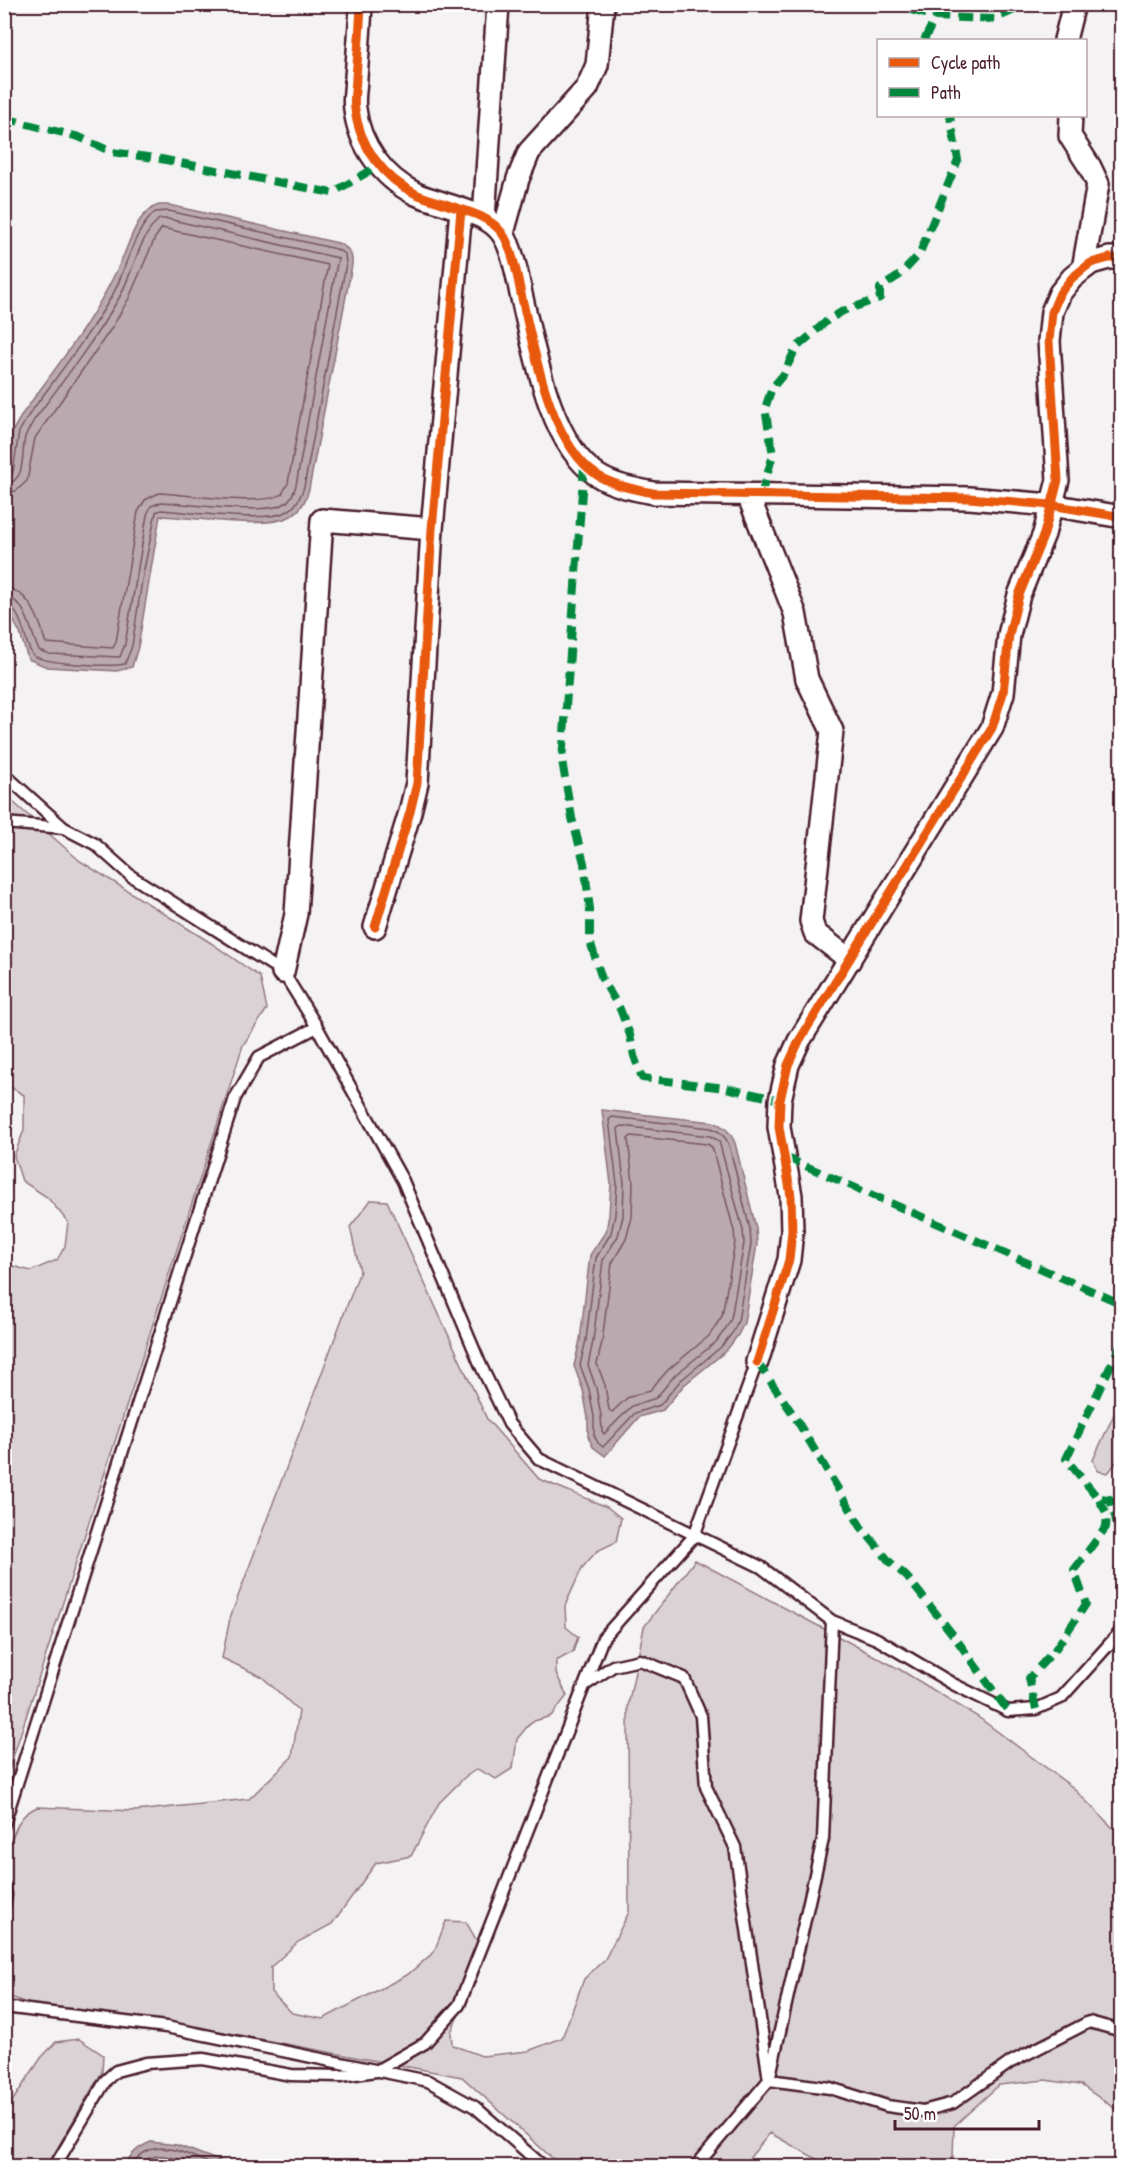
<svg xmlns="http://www.w3.org/2000/svg" width="1126" height="2171" font-family="'Patrick Hand',sans-serif">
<rect width="100%" height="100%" fill="#f4f2f2"/>
<filter id="ink" filterUnits="userSpaceOnUse"><feTurbulence type="fractalNoise" baseFrequency=".0167" numOctaves="2"/><feDisplacementMap in="SourceGraphic" scale="12" xChannelSelector="R" yChannelSelector="G"/><feConvolveMatrix kernelMatrix="1 2 1 2 8 2 1 2 1" color-interpolation-filters="sRGB"/></filter>
<g filter="url(#ink)">
<path fill="#dbd2d5" stroke="#927880" stroke-width="1.5" d="M5,795L80,861L211,943L260,977L267,1009L243,1045L5,1782V1264L31,1271L57,1260L65,1246L68,1222L47,1197L22,1181L14,1156L24,1130V1095L5,1084Z
M371,1200L387,1201L487,1419L539,1479L607,1507L621,1518L616,1542L597,1551L582,1568L565,1606L566,1627L578,1637L573,1652L556,1661V1673L567,1696L551,1716L531,1722L517,1739L513,1768L496,1779L477,1769L465,1777L439,1803L411,1856L376,1863L332,1924L298,1942L271,1967V1992L292,2013L323,2019L407,1975L434,1952L446,1921L466,1922L485,1955L451,2032L452,2045L482,2056L528,2051L562,2038L584,1979L605,1959L629,1912L628,1706L644,1627L695,1560L899,1669L978,1717L1072,1787L1113,1828L1121,1831V2113L1081,2085L1045,2080L999,2085L954,2126L953,2158L958,2166H829L770,2133L743,2166H561L462,2077L168,2022L32,2005L5,1995V1848C19,1833 12,1819 37,1807L135,1811L249,1799L292,1757L299,1711L262,1677L222,1658L230,1618L360,1271L350,1227Z
M1121,1399V1456L1108,1473L1098,1471L1093,1460Z
M79,2039L103,2055L102,2072L47,2166H5V2112L41,2058L56,2042Z"/>
<path fill="#baa9ae" stroke="#8d727a" stroke-width="1.5" d="M159,205H169L338,243C349,248 353,253 352,265L309,489C306,500 302,509 291,516C267,530 191,517 160,516L138,647L132,667L117,671L47,667L28,659L20,633L4,603V503L10,447L13,430L23,413C61,361 100,312 125,252C132,235 139,211 159,205Z
M602,1110L713,1122C724,1126 730,1131 735,1143L756,1228L757,1244L744,1323L738,1335L726,1351L684,1385L663,1410L639,1417L605,1456L593,1447L588,1436V1418L583,1390L574,1366L580,1340L590,1255L606,1231L609,1215L611,1184Z
M151,2142L177,2145L233,2166H124C131,2154 138,2147 151,2142Z"/>
<g fill="none" stroke-linecap="round" stroke-linejoin="round">
<path stroke="#77565f" stroke-width="1.5" d="M4,476L10,475L13,472L19,432L28,416C57,376 88,337 113,294C127,268 132,233 155,212L169,211L336,249L345,254L346,264L304,487C300,498 296,508 284,513C262,522 189,512 161,510L156,512L143,574L132,646L125,664C112,667 42,664 33,655C24,647 24,607 4,605
M4,484C27,483 21,453 25,437C27,431 31,426 34,420C64,380 94,341 119,298C133,273 138,239 159,219H168L338,258L296,485C294,493 291,500 284,504C265,515 187,504 162,502L151,506L147,515L125,644L120,657L49,654L39,650C30,634 28,599 4,597
M4,493L16,491L27,481L35,438L113,326L129,298L155,238L162,228L328,265L288,483L282,494C263,507 186,494 159,493L145,500L138,512L116,642L113,648L46,643C43,637 43,631 40,624C34,608 24,589 4,588
M612,1117L711,1128C721,1132 725,1136 729,1145L750,1229L751,1244L738,1321L733,1332L721,1347L680,1381L660,1405L635,1413L603,1447L598,1443L594,1435V1417L589,1389L580,1365L586,1340L596,1258L611,1233L615,1215L617,1184L609,1120Z
M621,1126L710,1136L719,1141L743,1230L744,1243L731,1319L726,1328L716,1342L675,1375L656,1398L632,1406L604,1434L602,1431L601,1416L596,1388L588,1365L593,1341L603,1260L618,1236L623,1216L624,1183L618,1129Z
M631,1136L707,1144L712,1147L734,1231L735,1242L722,1316L709,1336L669,1369L650,1390L627,1398L612,1412L609,1410L605,1385L597,1364L602,1342L612,1263L626,1239L632,1217L633,1182L628,1139Z
M131,2166C152,2132 187,2155 216,2166
M140,2166C155,2147 176,2159 195,2166"/>
<defs>
<path id="lane" d="M4,774L64,828L95,844L131,876L283,972L317,1027L403,1181L481,1366L509,1424L539,1459L761,1567L832,1621L877,1639L953,1684L1008,1711L1036,1709L1061,1698L1122,1630
M4,823L64,828
M585,1685L613,1666L640,1660L684,1678L701,1716L706,1787L735,1847L769,2080L830,2088L887,2106L923,2111L953,2103L1011,2062L1089,2022L1122,2031
M4,1824L235,1098L259,1057L317,1027
M4,1886L6,1895L4,1907
M4,2007L166,2027L428,2081L475,2107L543,2166
M55,2166L106,2080L116,2071L146,2063L203,2059L291,2075L341,2076L376,2071L425,2043L459,2005L603,1638L694,1536L757,1362
M696,2166L769,2080L823,1839L832,1621"/>
<path id="street" d="M361,4C360,29 358,53 356,77C356,87 353,99 355,109C359,145 383,178 416,194C425,198 434,200 442,203C462,210 489,215 502,233C512,246 518,278 521,294C534,348 549,443 597,475C614,486 634,489 653,493L969,498L1051,505L1122,517
M1065,40L1074,4
M1071,116L1070,136L1090,167L1098,184L1083,269
M484,218L498,4
M503,233L518,179L529,152L587,88L597,65L603,4
M748,495L795,613L807,679L832,731L811,921L815,933L850,960
M375,927L410,812L417,783L432,529L461,210
M283,972L296,914L322,520L432,529
M757,1362L789,1260L792,1231L791,1196L779,1127L780,1100L788,1065L799,1041L992,728L1003,693L1009,635L1019,595L1044,534L1058,480L1049,341L1052,312L1060,293L1072,278L1083,269L1091,263L1109,258H1122"/>
</defs>
<use href="#lane" stroke="#4a1f2b" stroke-width="15"/>
<use href="#street" stroke="#4a1f2b" stroke-width="26"/>
<use href="#lane" stroke="#fff" stroke-width="10"/>
<use href="#street" stroke="#fff" stroke-width="21"/>
<path stroke="#00873e" stroke-width="8" stroke-dasharray="15 8" stroke-linecap="butt" d="M889,4L936,17L995,19L1027,4
M924,40L936,17
M4,118L79,137L112,152L161,159L332,193L380,165
M584,465L562,761L572,818L584,863L590,909V941L602,979L620,1009L630,1035L634,1056L642,1078L726,1088L780,1100
M761,495L773,455L765,408L772,388L783,375L796,348L828,320L843,311L880,298V288L900,275L919,255L958,160L950,116
M785,1157L1122,1304
M1122,1342L1066,1459L1098,1498L1110,1499L1122,1541
M757,1362L793,1414L861,1527L889,1561L907,1577L954,1636L1008,1711
M1122,1557C1118,1570 1117,1586 1122,1598
M1036,1709L1029,1678L1054,1651L1086,1604L1074,1570L1106,1527L1107,1514L1098,1498"/>
<defs>
<path id="cycleway" d="M361,4C360,29 358,53 356,77C356,87 353,99 355,109C359,145 383,178 416,194C425,198 434,200 442,203C462,210 489,215 502,233C512,246 518,278 521,294C534,348 549,443 597,475C614,486 634,489 653,493L969,498L1051,505L1122,517
M375,927L410,812L417,783L432,529L461,210
M757,1362L789,1260L792,1231L791,1196L779,1127L780,1100L788,1065L799,1041L992,728L1003,693L1009,635L1019,595L1044,534L1058,480L1049,341L1052,312L1060,293L1072,278L1083,269L1091,263L1109,258H1122"/>
</defs>
<use href="#cycleway" stroke="#fff" stroke-width="13"/>
<use href="#cycleway" stroke="#e8590c" stroke-width="9"/>
</g>
</g>
<rect width="1126" height="2171" fill="none" stroke="#fff" stroke-width="24"/>
<rect x="12" y="12" width="1102" height="2147" fill="none" stroke="#4a1f2b" stroke-width="2" filter="url(#ink)"/>
<rect x="877" y="39" width="210" height="78" fill="#ffffff" stroke="#b7a5aa" stroke-width="1.5"/>
<rect x="889" y="58" width="30" height="9" fill="#e8590c" stroke="#b7a5aa" stroke-width="1.5"/>
<text x="931" y="69" font-size="18" fill="#4a1f2b">Cycle path</text>
<rect x="889" y="88" width="30" height="9" fill="#00873e" stroke="#b7a5aa" stroke-width="1.5"/>
<text x="931" y="99" font-size="18" fill="#4a1f2b">Path</text>
<path d="M895 2120v9h144v-9" fill="none" stroke="#4a1f2b" stroke-width="3"/>
<text x="904" y="2120" font-size="18" fill="#4a1f2b" stroke="#ffffff" stroke-width="4.5" paint-order="stroke">50 m</text>
</svg>
